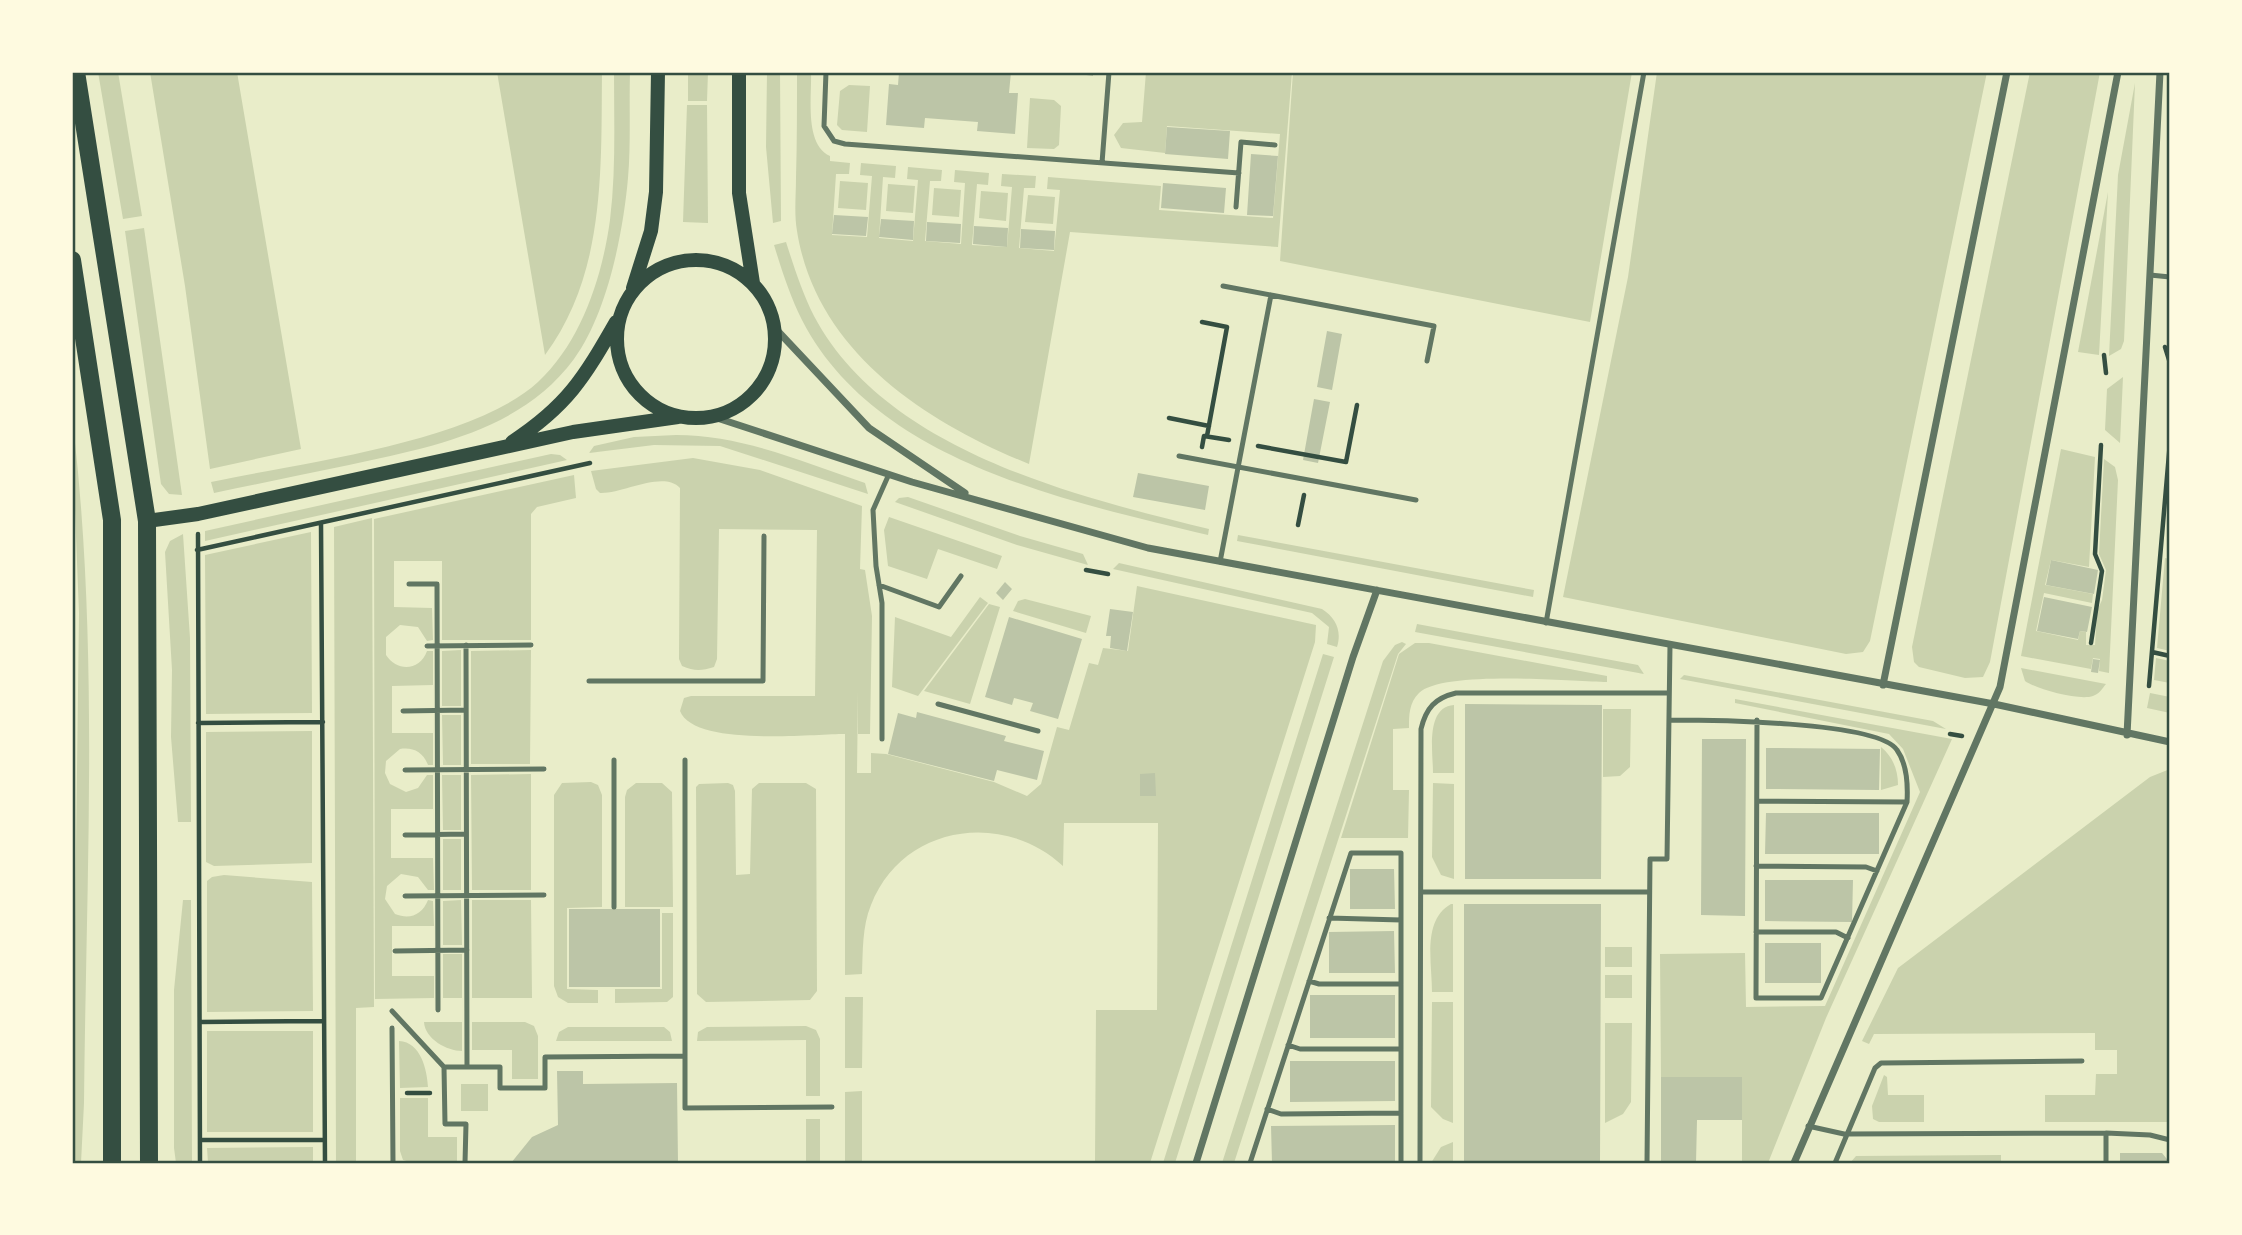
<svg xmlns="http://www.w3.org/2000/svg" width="2242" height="1235" font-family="Barlow,sans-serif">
<rect width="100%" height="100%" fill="#e9edc9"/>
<path fill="#cad2ad" d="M98,72H118L142,216L123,219Z
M150,72H237L301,449L210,469L185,286Z
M497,72H602C601,168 606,273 545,355Z
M614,72H630C629,107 631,143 628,178C623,234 607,314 574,359C521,431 431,447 349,465C304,474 259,484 214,493L211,482C300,463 473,442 538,382C581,342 602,278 610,220C616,171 614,121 614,72Z
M688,72H708L707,101H688Z
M767,72H780L781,221L773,223L766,147Z
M797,72H811C812,97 804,144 830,156V161L850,163L849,174H836L832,235L867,237L872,176L860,175L861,163L896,166L895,178L883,177L879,238L913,241L918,180L907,179L908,167L942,170L941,181H930L925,241L961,244L965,183L954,182L955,170L989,173L988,185L977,184L972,245L1007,247L1012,187L1001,186L1002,174L1036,176L1035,188H1024L1019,248L1054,251L1060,190L1047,189L1048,177L1161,186L1159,210L1273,218L1280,134L1167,126L1165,153L1121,148L1114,135L1123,123L1142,122L1146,72H1292L1278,247L1070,232L1029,464C925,422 816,351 797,231C794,214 796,195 796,178C797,143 797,107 797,72Z
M1293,72H1632L1590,322L1280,261Z
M1657,72H1987L1870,641L1863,652L1846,654L1563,597L1628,277Z
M2030,72H2100L1990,662L1983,677L1965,678L1919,667L1914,662L1912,647Z
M2135,83L2124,341L2121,349L2109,356L2118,175Z
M849,85L870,86L867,132L842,130L837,125L840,91Z
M1030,98L1054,100L1061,106L1059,145L1054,149L1027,148Z
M687,105H707L708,223L683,222Z
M840,181L868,183L866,210L838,208Z
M888,184L915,186L913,213L886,211Z
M934,188L961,190L959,217L932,215Z
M981,191L1008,193L1006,221L979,218Z
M2108,192L2099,355L2078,352Z
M1028,195L1055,197L1053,224L1025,222Z
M144,228L182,495L169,494L161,484L125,231Z
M786,242C794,267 802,292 814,316C885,450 1074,496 1209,529L1208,535C1067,501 875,462 802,320C790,296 782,271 774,245Z
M2123,377L2120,443L2105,430L2107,389Z
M72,433H74C99,655 86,880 84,1103L81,1163H72L79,613Z
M676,435C742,435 803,462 865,483L868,494L720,446L654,445L589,453L594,446L634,437Z
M2061,449L2095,457L2089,567L2051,560L2045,585L2093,594L2092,603L2044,593L2036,631L2078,640L2080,631L2086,632V645H2095L2097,611L2102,600L2106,570L2099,554L2104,459L2115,467L2118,480L2109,673L2099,671L2100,659L2093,658L2091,669L2021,656Z
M551,454L560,455L567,460L205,541V531Z
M693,458L760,470L862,506L860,569L865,570L872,616L870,734H858V691L857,773H871V753L886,754L994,782L1027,796L1041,784L1057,727L1069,730L1089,663L1098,665L1103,648L1128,651L1137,586L1316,625L1315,642L1150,1163H1095L1096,1010H1157L1158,823H1064L1063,866C1003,810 902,825 871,905C862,927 863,951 862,974L845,975V734C811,734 694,747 680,711L684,698L691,696H815L817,530L719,529L717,659L714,667C701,671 694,671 682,666L679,659L680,488C663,470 623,494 600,493L596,489L591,471Z
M574,475L576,498L537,507L531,514V640H442V561H394V607L432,608L433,640L427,641L418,627L400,625L386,637V655C397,672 420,671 427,651H433V685L392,686V733H433V765H428C423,752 413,747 400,749L386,761L385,773L390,784L406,792L418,788L427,775H433V809H391V858H433L434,890H428L418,877L401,874L387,886L385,899L395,914C410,920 422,915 428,900L433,901L434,926H392V976H434V998L375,999L374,519Z
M908,497L1020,536L1083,554L1088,565L1017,545L895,502L899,498Z
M889,517L1002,556L997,569L938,549L927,579L888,566L884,530Z
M372,518L374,1007L356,1008V1163H336L334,527Z
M311,532L312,713L206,714L205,555Z
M183,534L190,638L191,822H178L171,737L172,670L165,552L170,541Z
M1238,535L1534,590L1533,597L1237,541Z
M2165,558L2170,559V651L2157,648Z
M1119,563L1322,609C1336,618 1342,631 1337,647L1327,644L1329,627L1312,613L1113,569Z
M980,597L988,603L918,696L892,687L895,617L951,637Z
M1025,599L1091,616L1086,633L1013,611L1018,601Z
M989,604L1000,607L970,704L924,691Z
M1417,624L1638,665L1644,674L1415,632Z
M1402,642L1406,644L1398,654L1234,1163H1222L1383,661L1395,645Z
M1415,643H1429L1607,676V682C1571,681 1442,670 1419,693C1409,703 1409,715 1409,728L1393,729V790H1409L1408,838H1341L1399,654Z
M461,650V706H442V651Z
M531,650L530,764H471V651Z
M1323,654L1334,657L1175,1163H1163Z
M2156,658L2170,661V683L2154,680Z
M2021,668L2106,684C2102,689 2099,694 2093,696C2079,701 2036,689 2025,681Z
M1684,675L1933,721L1946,729L1680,679Z
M2150,693L2170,697V713L2147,708Z
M1735,699L1952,739L1826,1018L1768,1163H1742V1077H1661L1660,954L1745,953L1746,1007L1825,1006L1920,792L1903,749L1889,734L1735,703Z
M1454,705V773H1433C1433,753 1425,707 1454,705Z
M1603,709H1631L1630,767L1620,776L1603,777Z
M442,715H461V765H443Z
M312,731V863L214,866L206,862V732Z
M1881,747C1893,757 1898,770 1898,785L1881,790Z
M2170,769V1122H2045V1095H2095L2096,1074H2117V1050H2095V1033L1874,1034L1869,1044L1862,1041L1898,968L2150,777Z
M531,774V890H472L471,775Z
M442,775H461V830H443Z
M591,782L598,785L602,795V907L567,908V989L598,990V1003H568L558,997L554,986V795L562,783Z
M636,783H662L672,792L673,907H625V797L627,790Z
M728,783L733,785L735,791L736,875L750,874L752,789L759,783H806L816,789L817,991L810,1000L706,1002L697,994L696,787L699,784Z
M1433,783L1454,784V879L1441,875L1432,857Z
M443,839H461V890H443Z
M224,875L312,882L313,1011L207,1012V881L212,877Z
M183,900H191L192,1163H176L174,1148V990Z
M461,900L462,945H443V901Z
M472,900H531L532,998H472Z
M1451,904H1453V992H1432C1432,963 1422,920 1451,904Z
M662,913H673V997L667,1002L615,1003V989H662Z
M1605,947H1632V967H1605Z
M443,954H462V998H443Z
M1605,975H1632V998H1605Z
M845,997H863L862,1068H845Z
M1432,1002H1453V1123L1443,1119L1431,1107Z
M424,1022H462V1051C447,1051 425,1039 424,1022Z
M472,1022H525L534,1026L538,1036V1079H512V1050H472Z
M1605,1023H1632L1631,1102L1623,1114L1605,1123Z
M568,1027H664L670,1032L672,1041H556L559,1032Z
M707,1027L806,1026L816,1030L820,1039V1096H806V1040L697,1041L698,1032Z
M207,1031H313V1132H207Z
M399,1041C421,1042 427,1070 428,1087L400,1088Z
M1884,1075L1887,1077L1888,1095H1924V1122H1879L1873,1119L1872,1106Z
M461,1084H488V1111H461Z
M862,1091V1163H845V1092Z
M400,1098H428V1137H457V1162L414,1163L403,1160L400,1151Z
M806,1119H820V1163H806Z
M1453,1142V1163H1431L1441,1147Z
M313,1147V1163H208L207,1148Z
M2001,1155V1163H1850L1856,1156Z"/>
<path fill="#bcc5a7" d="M899,72H1011L1009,93H1018L1015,134L977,131L978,122L925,118L924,128L886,125L889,84L898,85Z
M1065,72H1093V76Z
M1167,127L1230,131L1228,159L1165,154Z
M1251,154L1278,156L1273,216L1247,215Z
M1163,183L1226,188L1224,213L1161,208Z
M834,215L868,217L866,236L832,234Z
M881,219L914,221L913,240L879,237Z
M927,222L961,224L960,243L926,241Z
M974,226L1008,228L1007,247L973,244Z
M1021,229L1055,231L1054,250L1020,248Z
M1327,331L1342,334L1332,390L1317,387Z
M1314,399L1330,402L1318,463L1303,460Z
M1138,473L1209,486L1205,510L1133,497Z
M2051,560L2098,570L2094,594L2046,585Z
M1005,582L1012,589L1003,600L996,593Z
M2044,597L2092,607L2087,632L2080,631L2078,639L2037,631Z
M1110,609L1133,612L1127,651L1110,648L1111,636H1106Z
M1009,617L1082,639L1058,719L1030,711L1033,703L1014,698L1012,705L985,697Z
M2093,659L2100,660L2098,673L2091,672Z
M1465,704L1602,705L1601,879H1465Z
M917,712L1006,736L1004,741L1044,751L1037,780L997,770L994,781L888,754L898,713L916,718Z
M1702,739H1746L1745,916L1701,915Z
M1766,748L1880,749L1879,790L1766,789Z
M1155,773L1156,796H1140V774Z
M1766,813H1879V854H1765Z
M1350,869H1394L1395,909H1350Z
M1765,880H1853L1852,922L1765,921Z
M1464,904H1601L1600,1163H1464Z
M569,909H660V987H569Z
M1394,931L1395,973H1329V932Z
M1765,943H1821V983H1765Z
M1310,995H1395V1038H1310Z
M1290,1061H1395V1101L1290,1102Z
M557,1071H583V1084L677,1083L678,1163H511L532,1137L558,1125Z
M1661,1077H1742V1120H1697L1696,1163H1661Z
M1395,1125V1163H1272L1271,1126Z
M2120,1153H2162L2170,1163H2120Z"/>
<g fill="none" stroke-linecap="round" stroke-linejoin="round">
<path stroke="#344e41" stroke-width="4.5" d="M1202,322L1227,327L1207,436
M2165,347L2170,363
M2104,355L2106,373
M1169,418L1209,426
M1258,446L1346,462L1357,405
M1202,447L1204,436L1229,440
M321,523L325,1163
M1298,525L1304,495
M198,534L200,1163
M197,550L590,463
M1086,570L1108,574
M2091,643L2102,571L2095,554L2101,445
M2152,652L2170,656
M2149,686L2170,442
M198,723L323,722
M1950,734L1962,736
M200,1022L324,1021
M407,1093H430
M200,1140H324"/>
<path stroke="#617663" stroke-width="5" d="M826,72L824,126L834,141L845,144L1239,173
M1102,163L1109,72
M1236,207L1241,142L1275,145
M2150,275L2170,277
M1223,286L1434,326L1427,361
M1179,456L1416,500
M1220,562L1271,295
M409,584H437L438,1010
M879,585L939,607L961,576
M1546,623L1644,72
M466,645L467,1067
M427,646L531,645
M589,681H763L764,536
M938,704L1038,731
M403,711L466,710
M1669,720C1706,720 1878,721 1897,750C1907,764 1908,785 1907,802L1821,998H1756L1757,720
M882,739V603L876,566L873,510L889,474
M614,760V907
M685,760V1108L832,1107
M405,770L544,769
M1757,801L1907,802
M405,835L466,834
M1756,866L1866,867L1877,871
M1421,892H1649
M405,896L544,895
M1329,918L1401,920
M1756,932H1836L1848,938
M395,951L467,950
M1309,981L1319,984H1401
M392,1011L444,1067
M392,1028L393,1163
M1288,1045L1300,1049H1401
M1267,1109L1281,1114L1401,1113
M1808,1126L1844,1134L2106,1133V1163
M2106,1133L2150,1135L2170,1140
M465,1163L466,1124H445L444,1067H500V1088H545V1057L685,1056
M1250,1163L1351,853H1401V1163
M1420,1163L1421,729C1426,708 1435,698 1456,693H1669
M1647,1163L1650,859H1667L1670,645
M1835,1163L1875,1068L1881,1063L2082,1061"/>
<path stroke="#617663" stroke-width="7" d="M774,327L869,428L965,493
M714,417L912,482L1148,548L1994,704L2170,742
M1883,685L2007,72
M2127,735L2160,72
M1196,1163L1353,657L1377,590
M1794,1163L2000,687L2118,72"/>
<path stroke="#344e41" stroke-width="14" d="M739,72V193L753,283
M617 339a79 79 0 1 1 158 0a79 79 0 1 1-158 0Z
M633,288L651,231L656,192L658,72
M512,442C567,406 584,378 616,322
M147,521L198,514L573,432L678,417"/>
<path stroke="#344e41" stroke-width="18" d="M76,72L147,521L149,1163
M72,260L112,520V1163"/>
</g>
<rect width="2242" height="1235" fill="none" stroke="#fefae0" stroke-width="147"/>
<rect x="74" y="74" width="2094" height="1088" fill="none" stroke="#344e41" stroke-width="2.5"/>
</svg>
